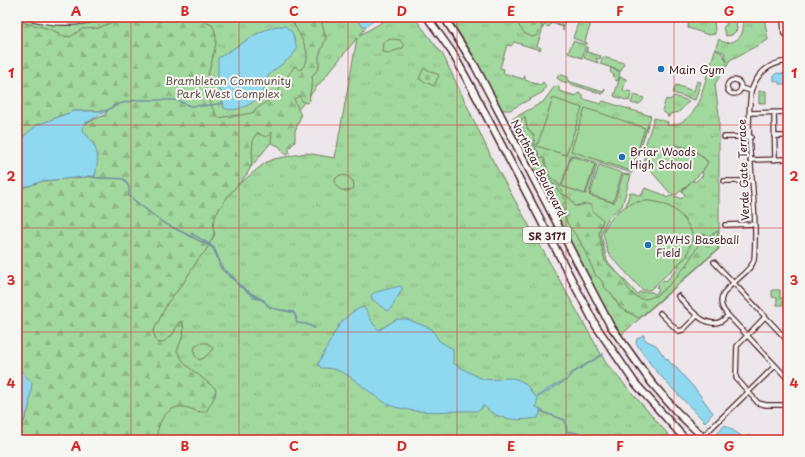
<svg xmlns="http://www.w3.org/2000/svg" width="805" height="457" font-family="'Playpen Sans',sans-serif">
<defs>
<pattern id="grass-tufts" width="24" height="20" patternUnits="userSpaceOnUse"><rect width="24" height="20" fill="#a1d89d"/><path d="M3 7l-1-3M5 7V3M7 7l1-3M15 17l-1-3M17 17v-4M19 17l1-3" fill="none" stroke="#8cb987"/></pattern>
<pattern id="forest-firs" width="22" height="20" patternUnits="userSpaceOnUse"><rect width="22" height="20" fill="#a1d89d"/><path d="M5 1l3.5 6h-7zM16 11l3.5 6h-7z" fill="#8cb987"/></pattern>
<pattern id="cemetery-stones" width="16" height="16" patternUnits="userSpaceOnUse"><rect width="16" height="16" fill="#a1d89d"/><path d="M2 7V4a2 2 0 0 1 4 0v3zM10 15v-3a2 2 0 0 1 4 0v3z" fill="#8cb987"/></pattern>
</defs>
<rect width="100%" height="100%" fill="#ede6ea"/>
<filter id="ink" filterUnits="userSpaceOnUse"><feTurbulence type="fractalNoise" baseFrequency=".025" numOctaves="2"/><feDisplacementMap in="SourceGraphic" scale="8" xChannelSelector="R" yChannelSelector="G"/><feConvolveMatrix kernelMatrix="1 2 1 2 8 2 1 2 1" color-interpolation-filters="sRGB"/></filter>
<g filter="url(#ink)">
<path fill="url(#grass-tufts)" stroke="#767c64" d="M17,17H374L360,35L391,17H414L443,55L494,163L606,363L673,440H145L136,329L232,190L265,163L274,159L306,153L335,158L357,38L232,190L160,101L17,89Z
M448,17H550L565,22L567,19L565,23L552,19L551,21L564,26L563,31V27L551,23L549,27L544,25L537,46L541,48L540,50L514,42L511,46L507,45L500,68L504,69L503,73L523,79L525,76V80L540,85L543,82L546,86L543,92L510,110H502L466,44Z
M580,17H593L585,41L588,44L573,38Z
M689,17H714L715,34L709,35L688,28Z
M732,17H736L737,30L732,35L726,36L723,28Z
M743,17H764L768,40L730,60L715,84L719,115V249L621,335L612,323L557,218L549,196L513,127L512,119L543,102L555,86L559,87V91L576,96L578,93L583,95V99L601,104L603,101L651,116L632,173L571,155L561,186L586,194L595,165L597,164L589,195L614,203L623,174L631,175L622,206L608,218L601,234L607,261L637,294L640,292H652L655,294L659,290L656,287L664,280L666,281L679,267L677,265L687,256L685,220C669,202 648,196 626,206L630,192L641,196L645,188L662,194L667,198L669,196L678,197L681,199L685,195L682,191L693,180L695,182L703,175L702,172L708,162C693,144 670,141 650,153L645,146L654,118L668,122L667,125C686,126 695,111 702,96L701,95L715,50L722,53L727,62L724,52L715,49L719,39C725,46 739,42 742,33C744,28 743,22 743,17Z
M573,41L586,45L582,58L568,53Z
M587,47V52L601,56L600,59L596,58L598,63L584,58Z
M603,57L624,63L621,71L600,64Z
M611,68L620,72L618,81L615,80L613,74L610,72Z
M559,74L568,77V81L603,92L605,89L604,93L602,94L561,81L557,78Z
M620,77L626,79L623,90L632,92L629,101L614,96Z
M697,81L701,82L695,100L673,93L676,85L694,91Z
M759,91H766V103H759Z
M634,95L644,98C641,105 637,105 631,103Z
M674,96L689,101L679,112L670,114L669,117H667L668,115L662,111L666,99L670,100Z
M772,290H780V298H783V305H777V298L772,297Z"/>
<path fill="url(#forest-firs)" stroke="#767c64" d="M123,17H201L205,22L212,25C225,42 202,75 206,97L210,99L212,107L218,118C227,116 248,115 254,112L255,109C265,105 270,97 278,94L280,86L295,66L300,70C319,56 295,32 291,17H323L322,24L326,38L319,56V68L312,76C314,85 308,92 310,100L307,103L303,102L299,96L294,99L301,116L295,131V142L289,148V153L286,155L279,146L271,143L272,132L266,137L257,133C248,140 257,161 247,174C236,188 206,215 215,234L205,252L199,258L182,285L168,302L153,332L157,342L162,343L173,334L179,322L182,321C187,332 180,342 177,351L186,365L216,389L215,396L206,412C198,413 191,408 184,407C166,405 156,425 157,440H17L29,408L17,366V187H25L43,181L95,176L88,137L83,131L84,124L105,115L107,111H74L38,125L17,142V20C30,26 54,27 62,36L70,37L82,29L99,28Z
M513,17H535L540,21L542,27L537,35L532,37L524,33Z
M525,117L527,128L534,136L536,151H538L539,157L544,158L549,176L558,183L563,194L571,199L575,206L586,204L592,205V211L603,220L599,233L605,261L623,278C624,284 629,290 633,294C655,317 698,252 703,234L709,236L718,231V249L639,318L620,308L612,294L604,287L602,281L595,274L580,241L567,223L563,206L565,199L537,163L519,121Z"/>
<path fill="url(#cemetery-stones)" stroke="#767c64" d="M424,68L439,75L434,86L419,79Z"/>
<path fill="#a1d89d" stroke="#767c64" d="M391,39L400,40L404,45L403,48L389,53L382,52L383,42Z
M553,98L582,108L566,155L537,146Z
M585,108L645,128L631,171L571,151Z
M674,145L695,151L708,162L702,172L676,195L671,194L650,170L644,158L660,148Z
M571,156L595,164L585,194L562,186Z
M599,165L622,173L613,202L590,195Z
M340,175L347,176L353,181L354,188C348,193 341,191 336,186L335,179Z
M650,201C671,203 686,216 693,236L687,256L650,290H642L608,253L603,233C611,213 628,200 650,201Z
M200,343H208L213,349L204,358L199,360L194,354L195,347Z"/>
<path fill="#8ed9ef" stroke="#738fa1" d="M356,17H388L382,21L373,20L367,26H363L358,21Z
M276,26H285L292,32L297,49C290,61 278,65 269,75C265,79 266,87 262,93C255,103 236,114 224,108L218,78V58L260,32Z
M777,73L788,74L787,84H779V82L774,81V75Z
M74,111H107L84,124L83,131C98,148 100,154 95,176L43,181L25,187H17V142L37,125Z
M191,233L210,244L215,250L221,269L255,297L264,300L271,308L294,312L297,319L294,313L270,308L262,300L254,298L222,270L214,251L209,244Z
M400,286L402,287V290L390,310L387,311L372,299L371,295C376,291 393,288 400,286Z
M363,307C370,314 370,323 379,330L397,319H407L432,329L439,341L453,349V363C458,366 480,379 484,379C497,382 511,373 524,383C529,386 531,393 536,397C545,391 556,383 567,380L538,397L536,407L543,411L540,412L538,418C518,421 498,421 484,406H482V408L478,411C450,410 422,415 395,407C368,398 351,366 321,368L318,364C330,344 338,315 363,307Z
M643,335H644V338L647,341L656,345L666,359L667,358L671,364H673L697,391L713,413L705,422C681,397 654,373 636,343L637,339Z
M17,366L32,383L29,408L17,438Z
M725,425L743,437L746,438L749,435L758,440H723L717,434Z"/>
<g fill="none" stroke-linecap="round" stroke-linejoin="round">
<path stroke="#738fa1" stroke-width="1.5" d="M177,100L190,106L211,105L223,103
M106,111L118,104L137,100H176
M88,176C100,180 111,177 124,179L129,187V196L162,222L214,248L222,267L235,279L239,286L264,301
M283,310L293,312
M295,315L297,323L306,324L315,328
M567,380L571,374L603,354
M540,411L565,420L567,432C576,431 582,434 589,440"/>
<defs>
<path id="minor" d="M27,17C51,25 80,25 104,17
M783,17L784,34L788,36
M788,61C769,63 757,73 751,91C744,148 759,203 754,260C749,278 707,291 726,313L788,379
M727 87a7 7 0 1 1 14 0a7 7 0 1 1-14 0Z
M741,88L751,91
M774,112L775,160
M750,113L788,112
M774,136H788
M724,137H751
M750,160L788,159
M724,181H752
M725,225L754,224
M714,262L788,341
M678,296C690,309 711,337 728,315
M660,313L678,331L683,330L697,316
M765,317L737,346L736,378L758,403L766,405H788
M699,440L775,366"/>
<path id="primary" d="M427,17L452,52L475,94L596,326L635,383L686,440
M444,17L475,66L610,325L651,382L676,411L706,440"/>
</defs>
<use href="#minor" stroke="#4a1f2b" stroke-width="6"/>
<use href="#primary" stroke="#4a1f2b" stroke-width="9"/>
<use href="#minor" stroke="#f6f6f2" stroke-width="3.5"/>
<use href="#primary" stroke="#f6f6f2" stroke-width="6"/>
</g>
</g>
<path fill="none" stroke="#d62828" stroke-width="1" stroke-opacity="0.55" d="M131,17V440M239,17V440M348,17V440M457,17V440M566,17V440M674,17V440M17,125H788M17,228H788M17,332H788"/>
<g fill="#1f6fb2" stroke="#f6f6f2" stroke-width="1.5">
<circle cx="661" cy="69" r="4"/>
<circle cx="622" cy="157" r="4"/>
<circle cx="648" cy="245" r="4"/>
</g>
<g text-anchor="middle" dominant-baseline="central" stroke-width="4" stroke-linejoin="round" paint-order="stroke">
<rect fill="#f6f6f2" stroke="#7e6067" stroke-width="1" x="523" y="227" width="48" height="16" rx="3"/>
<g font-size="10" font-weight="bold" fill="#4a1f2b">
<text x="547" y="235">SR 3171</text>
</g>
<g font-size="11" fill="#4a1f2b" stroke="#f6f6f2" text-anchor="start">
<text x="669" y="69">Main Gym</text>
<text x="630" y="151">Briar Woods<tspan x="630" dy="13">High School</tspan></text>
<text x="656" y="239">BWHS Baseball<tspan x="656" dy="13">Field</tspan></text>
</g>
<g font-size="11" fill="#64564d" stroke="#f6f6f2">
<text x="228" y="80">Brambleton Community<tspan x="228" dy="13">Park West Complex</tspan></text>
</g>
<g font-size="11" fill="#4a1f2b" stroke="#f6f6f2">
<text transform="translate(539 168) rotate(63)">Northstar Boulevard</text>
<text transform="translate(743 170) rotate(-92)">Verde Gate Terrace</text>
</g>
</g>
<rect width="805" height="457" fill="none" stroke="#f6f6f2" stroke-width="44"/>
<rect x="22" y="22" width="761" height="413" fill="none" stroke="#d62828" stroke-width="1.5"/>
<g font-size="13" text-anchor="middle" font-weight="bold" fill="#d62828">
<text x="76" y="16">A</text>
<text x="185" y="16">B</text>
<text x="294" y="16">C</text>
<text x="402" y="16">D</text>
<text x="511" y="16">E</text>
<text x="620" y="16">F</text>
<text x="729" y="16">G</text>
<text x="11" y="78">1</text>
<text x="794" y="78">1</text>
<text x="11" y="181">2</text>
<text x="794" y="181">2</text>
<text x="11" y="285">3</text>
<text x="794" y="285">3</text>
<text x="11" y="388">4</text>
<text x="794" y="388">4</text>
<text x="76" y="451">A</text>
<text x="185" y="451">B</text>
<text x="294" y="451">C</text>
<text x="402" y="451">D</text>
<text x="511" y="451">E</text>
<text x="620" y="451">F</text>
<text x="729" y="451">G</text>
</g>
</svg>
